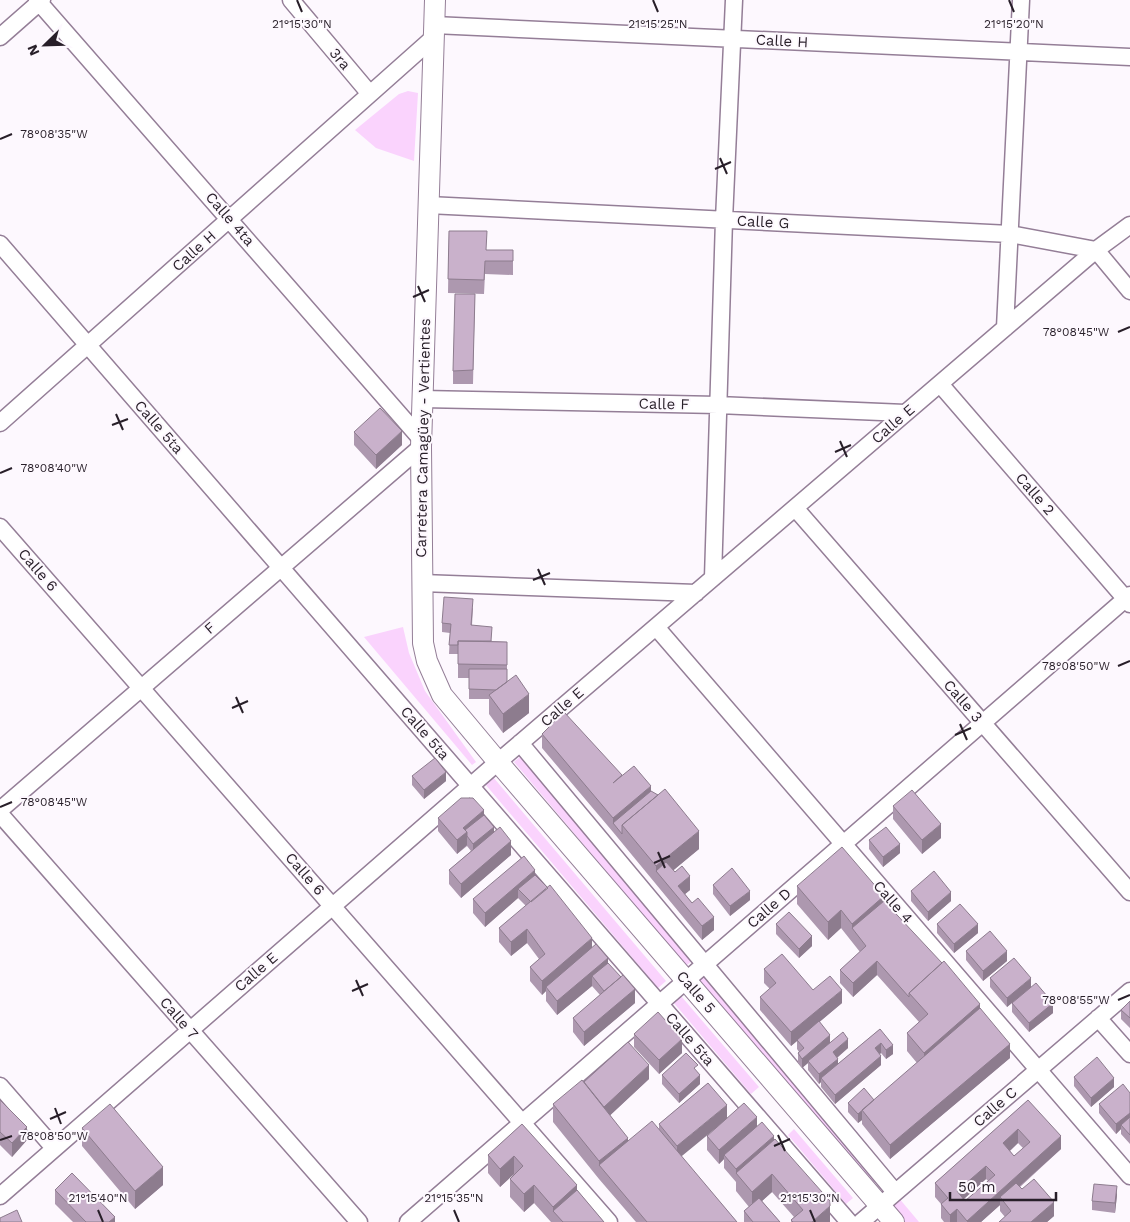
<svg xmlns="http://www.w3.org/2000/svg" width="1130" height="1222" font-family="'Work Sans',sans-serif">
<rect width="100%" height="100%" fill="#fdf8fe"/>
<path fill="#fad3fd" d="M408,91L418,93L414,161L376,148L355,130L399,94Z
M403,627L409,653L425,691L476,762L472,765L364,637Z
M522,755L694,959L686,966L514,762Z
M493,777L666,981L658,988L485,784Z
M705,973L878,1178L870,1185L697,980Z
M681,996L759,1087L751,1094L673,1002Z
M794,1129L853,1198L846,1204L788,1135Z
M898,1197L919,1222H905L890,1204Z"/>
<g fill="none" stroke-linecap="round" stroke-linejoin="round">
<defs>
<path id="minor" d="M37,0L421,439
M291,0L370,94
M434,25L1130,57
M0,37L42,0
M428,205L1010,234L1096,250
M0,244L849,1222
M1096,250L1130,291
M1005,328L1021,0
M940,384L1130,604
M422,399L718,405L905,413
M0,423L433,38
M796,509L1130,892
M0,527L609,1222
M713,578L724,220L734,0
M422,583L696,593
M656,627L1130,1176
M520,743L895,1192
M0,810L421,447
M0,814L359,1222
M1098,1018L1130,1054
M0,1086L54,1148
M0,1196L498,762L1096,250L1130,225
M408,1222L1130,595
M861,1222L1130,991"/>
<path id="major" d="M435,0L421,447L423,643L427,661L442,695L498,762L894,1222"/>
</defs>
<use href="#minor" stroke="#947e97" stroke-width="19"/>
<use href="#major" stroke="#947e97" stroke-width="22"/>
<use href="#minor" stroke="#fff" stroke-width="16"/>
<use href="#major" stroke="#fff" stroke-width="20"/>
</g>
<path fill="#ad98af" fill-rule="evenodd" d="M449,231L487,250H513V275L485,274L484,294L448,293Z
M475,294L473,384H453V371Z
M354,432L402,445L376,469L354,445Z
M473,608L472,625L492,641L507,642V682L529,713L503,733L489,714V699H469V678H458V654H449L450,633L442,632V623Z
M542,734L622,776L651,791L699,849L673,870L690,890L685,894L714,930L702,940L613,832L542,748Z
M412,776L446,781L424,799L412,785Z
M893,806L941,838L922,854L893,819Z
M484,815L494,832L511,855L461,898L449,884V870L471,851L467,846L457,854L438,831V818Z
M869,840L900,853L883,867L869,849Z
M535,875L592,948L608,963L635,1003L584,1046L573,1032V1018L600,995L592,986L557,1015L546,1001V991L542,995L530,981V967L539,959L527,943L511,956L499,942V928L526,906L518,898L485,927L473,913V899Z
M713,885L750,900L730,916L713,894Z
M797,886L884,901L980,1008L1010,1058L890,1159L862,1124V1120L858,1123L848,1112V1103L874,1100L917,1063L907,1051V1033L919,1022L877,975L853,997L840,983V970L860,952L841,928L828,940L797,904Z
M911,891L951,901L928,921L911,901Z
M776,924L812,946L799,958L776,934Z
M937,924L978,933L954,953L937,933Z
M966,951L1007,961L983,981L966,960Z
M764,969L813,990L842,1003L819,1022L830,1042L848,1048L837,1058L838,1064L880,1029L893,1054L886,1059L881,1053L880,1054L881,1065L835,1104L821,1087V1082L819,1084L808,1070V1063L802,1068L798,1063V1053L799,1052L797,1049V1041L791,1046L760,1010V997L770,989L764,983Z
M990,978L1031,987L1053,1013L1029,1032L1012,1012V1003L1007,1007L990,987Z
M1130,1001V1028L1121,1019V1010Z
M634,1034L682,1053L659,1074L634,1047Z
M698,1072L700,1084L679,1103L662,1084V1075Z
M1074,1077L1114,1087L1091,1107L1074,1086Z
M649,1079L610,1115L628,1141L659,1130V1124L708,1083L681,1157L737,1222H636L599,1179L553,1122V1104L584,1082Z
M1130,1093V1144L1121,1134V1129L1116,1134L1099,1113V1104Z
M0,1100L27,1140L12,1157L0,1145Z
M1028,1100L1061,1149L1020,1187L1054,1216L1047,1222H999L1005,1217L1000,1211V1205L981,1222H944L941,1218V1204L935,1197V1183ZM1018,1143L1023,1148L1014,1156L1010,1151ZM986,1179L988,1181L965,1201L964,1199Z
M522,1124L577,1190L604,1222H551L534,1203L524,1212L510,1197V1179L514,1174L500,1187L488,1173V1155Z
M757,1127L774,1139L830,1222H791V1220L794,1217L772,1192L762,1201L780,1222H744V1211L749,1207L736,1191V1182L724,1168V1159L719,1164L707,1150V1136Z
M82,1128L163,1185L135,1209L82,1146Z
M55,1190L115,1222H73L55,1204Z
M1117,1195L1115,1213L1092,1210V1201Z"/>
<path fill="#8d7c8e" d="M402,431V445L376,469V455Z
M529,694V713L503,733V714Z
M446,772V781L424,799V790Z
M651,786V800L613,823V818Z
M484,810V824L467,836V845L457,854V840L463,828Z
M941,824V838L922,854V840Z
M494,827V836L473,854V844Z
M699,831V849L663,879L656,871V866Z
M511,841V855L461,898V884Z
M900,844V853L883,867V857Z
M535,870V884L518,889V898L485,927V913Z
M690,876V890L679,899L678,886Z
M750,891V900L730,916V906Z
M951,892V901L928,921V912Z
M884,896V915L852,928V924Z
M841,910V928L828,940V922Z
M714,917V930L702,940V926Z
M978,924V933L954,953V944Z
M527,929V943L511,956V942Z
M812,936V946L799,958V949Z
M592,938V952L546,987V991L542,995V981Z
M1007,951V961L983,981V971Z
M608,958V972L592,976V986L557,1015V1001Z
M877,961V975L853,997V983Z
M1031,978V987L1007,1007V998Z
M635,989V1003L584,1046V1032Z
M842,990V1003L797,1041V1040V1041L791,1046V1032Z
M1053,1003V1013L1029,1032V1023Z
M980,1004V1022L924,1071V1053Z
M830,1035V1045L808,1061V1063L802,1068V1059Z
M682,1039V1053L659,1074V1060Z
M848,1039V1048L833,1061V1052Z
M881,1043V1053L875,1057V1048Z
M1010,1044V1058L890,1159V1145Z
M893,1045V1054L886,1059V1050Z
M881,1056V1065L835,1104V1095Z
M838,1059V1068L821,1078V1082L819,1084V1074Z
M649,1065V1079L602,1123V1109Z
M700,1075V1084L679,1103V1094Z
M1114,1078V1087L1091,1107V1098Z
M727,1105V1119L677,1160V1146Z
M862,1110V1120L858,1123V1114Z
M1130,1113V1122L1121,1125V1129L1116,1134V1124Z
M757,1117V1131L724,1155V1159L719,1164V1150Z
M27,1127V1140L12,1157V1143Z
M1018,1129V1143L1003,1157V1143Z
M774,1136V1150L736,1174V1169Z
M1061,1136V1149L1003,1201L1000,1197V1205L981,1222H967V1221Z
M628,1138V1156L599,1165V1179V1161Z
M514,1156V1174L500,1187V1169Z
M986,1166V1179L957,1205V1191Z
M163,1167V1185L135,1209V1191Z
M772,1174V1192L752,1210V1192Z
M534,1185V1203L524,1212V1194Z
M577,1185V1203L553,1211V1222V1207Z
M1117,1186V1195L1115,1213V1203Z
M1054,1202V1216L1047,1222H1031Z
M830,1206V1222H812Z
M957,1209V1222H950V1215Z
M115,1217V1222H109Z"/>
<path fill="#c9b1cb" stroke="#8d7c8e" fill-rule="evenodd" d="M449,231H487L486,250H513V261H485L484,280L448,279Z
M455,294H475L473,370L453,371Z
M380,408L402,431L376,455L354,432Z
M444,597L473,599L471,625L492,627L491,641H458V645H449L451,624L442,623Z
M458,641L507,642V665L458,664Z
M469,669H507V682L496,690L469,689Z
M516,675L529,694L503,714L489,695Z
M564,712L622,775L613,783L634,766L651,786L613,818L542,734Z
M435,758L446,772L424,790L412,776Z
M665,789L699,831L656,866L622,825Z
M912,790L941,824L922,840L893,806Z
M651,791L658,795L622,825V834L613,823Z
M461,798H473L484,810L463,828L467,832L457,840L438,818Z
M484,815L494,827L473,844L467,836V832L465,830Z
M500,827L511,841L461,884L449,870Z
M886,827L900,844L883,857L869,840Z
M842,847L884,896L852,924L841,910L828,922L797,886Z
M524,856L535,870L485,913L473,899Z
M666,862L675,872L682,866L690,876L678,886L692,903L698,898L714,917L702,926L656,871Z
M732,868L750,891L730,906L713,885Z
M934,871L951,892L928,912L911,891Z
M535,875L548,888L531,902L518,889Z
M550,885L592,938L542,981L530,967L545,954L527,929L511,942L499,928Z
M884,901L942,963L909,993V997L877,961L853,983L840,970L866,946L852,928Z
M960,904L978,924L954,944L937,924Z
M789,912L812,936L799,949L776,924Z
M990,931L1007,951L983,971L966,951Z
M596,944L608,958L557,1001L546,987Z
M782,954L813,990L830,976L842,990L791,1032L760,997L776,983L764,969Z
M1014,958L1031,978L1007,998L990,978Z
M944,961L980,1004L924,1053L907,1033L928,1014L909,993Z
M608,963L621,977L604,991L592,976Z
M623,975L635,989L584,1032L573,1018Z
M1036,983L1053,1003L1029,1023L1012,1003Z
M1130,1001V1018L1121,1010Z
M980,1008L1010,1044L890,1145L862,1110Z
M658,1012L682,1039L659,1060L634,1034Z
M819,1021L830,1035L802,1059L798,1053L804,1048L797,1040Z
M880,1029L893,1045L886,1050L881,1043L875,1048L881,1056L835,1095L821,1078Z
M843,1032L848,1039L833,1052L838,1059L819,1074L808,1061Z
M628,1042L649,1065L604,1107L584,1082Z
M686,1053L698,1065L694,1068L700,1075L679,1094L662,1075Z
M1097,1057L1114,1078L1091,1098L1074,1077Z
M582,1080L628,1138L599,1161L553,1104Z
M708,1083L727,1105L677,1146L659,1124Z
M1123,1084L1130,1093V1113L1116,1124L1099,1104Z
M864,1088L874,1100L858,1114L848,1103Z
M0,1100L27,1127L12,1143L0,1132Z
M1028,1100L1061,1136L967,1221L957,1209L950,1215L941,1204L948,1198L935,1183ZM1018,1129L1030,1142L1014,1156L1003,1143ZM986,1166L995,1175L965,1201L957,1191Z
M744,1103L757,1117L719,1150L707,1136Z
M110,1104L163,1167L135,1191L82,1128Z
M1130,1117V1135L1121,1125Z
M652,1121L737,1222H647L599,1165Z
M762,1122L774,1136L736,1169L724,1155Z
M522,1124L577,1185L553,1207L534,1185L524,1194L510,1179L523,1166L514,1156L500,1169L488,1155Z
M775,1139L830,1201V1206L812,1222H793L791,1220L803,1210L772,1174L752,1192L736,1173Z
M72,1173L115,1217L109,1222H86L55,1190Z
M1034,1179L1054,1202L1031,1222H999L1011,1211L1000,1197L1016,1183L1022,1189Z
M1094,1184L1117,1186L1115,1203L1092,1201Z
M577,1190L604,1222H563L553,1211Z
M759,1198L780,1222H753L744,1211Z
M17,1210L22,1222H0V1218Z"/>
<path fill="none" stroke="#281f29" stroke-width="2" d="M297,0L302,12M653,0L658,12M1009,0L1014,12M0,139L12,134M720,158L727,174M715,169L731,162M418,286L425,302M413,297L429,290M1118,332L1130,327M116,414L123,430M112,425L128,419M840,441L847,457M835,452L851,445M0,473L12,468M538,569L545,585M533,580L550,573M1118,666L1130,661M236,697L243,713M232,708L248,701M960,724L967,740M955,735L971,728M0,807L12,802M658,852L665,868M654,863L670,856M356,980L363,996M352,991L368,984M1118,1000L1130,995M55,1108L61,1124M50,1119L66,1112M778,1135L785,1151M0,1140L12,1136M774,1146L790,1139M98,1210L103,1222M454,1210L459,1222M810,1210L815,1222"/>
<g text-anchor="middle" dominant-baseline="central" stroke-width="4" stroke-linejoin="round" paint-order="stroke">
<g font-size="15" fill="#281f29" stroke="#fdf8fe">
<text transform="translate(782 41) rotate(3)">Calle H</text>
<text transform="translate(340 59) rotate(50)">3ra</text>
<text transform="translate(230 219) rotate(49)">Calle 4ta</text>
<text transform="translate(763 222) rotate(3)">Calle G</text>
<text transform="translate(194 251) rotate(-42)">Calle H</text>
<text transform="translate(664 404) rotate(1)">Calle F</text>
<text transform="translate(893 424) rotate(-41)">Calle E</text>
<text transform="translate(159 427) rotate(49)">Calle 5ta</text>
<text transform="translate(423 438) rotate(-89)">Carretera Camagüey - Vertientes</text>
<text transform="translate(1035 494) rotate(49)">Calle 2</text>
<text transform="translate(38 570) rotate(49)">Calle 6</text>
<text transform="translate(210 628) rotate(-41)">F</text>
<text transform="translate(963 701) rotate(49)">Calle 3</text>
<text transform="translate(562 707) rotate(-41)">Calle E</text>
<text transform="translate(425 733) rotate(49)">Calle 5ta</text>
<text transform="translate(305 874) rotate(49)">Calle 6</text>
<text transform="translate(893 902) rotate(49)">Calle 4</text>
<text transform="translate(769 908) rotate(-41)">Calle D</text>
<text transform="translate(256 972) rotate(-41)">Calle E</text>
<text transform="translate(696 992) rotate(49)">Calle 5</text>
<text transform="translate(179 1018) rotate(49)">Calle 7</text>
<text transform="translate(690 1039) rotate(49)">Calle 5ta</text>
<text transform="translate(995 1107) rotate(-41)">Calle C</text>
</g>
</g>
<g font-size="12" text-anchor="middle" fill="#281f29" stroke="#fdf8fe" stroke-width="4" stroke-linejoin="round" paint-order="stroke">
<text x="302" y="28">21°15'30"N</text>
<text x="658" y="28">21°15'25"N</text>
<text x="1014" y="28">21°15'20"N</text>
<text x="54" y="138">78°08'35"W</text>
<text x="1076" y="336">78°08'45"W</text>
<text x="54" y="472">78°08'40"W</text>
<text x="1076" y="670">78°08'50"W</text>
<text x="54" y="806">78°08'45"W</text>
<text x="1076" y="1004">78°08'55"W</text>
<text x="54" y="1140">78°08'50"W</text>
<text x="98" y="1202">21°15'40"N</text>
<text x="454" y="1202">21°15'35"N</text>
<text x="810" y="1202">21°15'30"N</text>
</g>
<g transform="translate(45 45) rotate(247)" stroke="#fdf8fe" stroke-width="4" paint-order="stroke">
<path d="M0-4L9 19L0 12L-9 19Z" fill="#281f29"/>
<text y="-8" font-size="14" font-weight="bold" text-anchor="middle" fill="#281f29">N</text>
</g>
<path d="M950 1192v8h106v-8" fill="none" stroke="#281f29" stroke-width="2.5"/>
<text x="958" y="1192" font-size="15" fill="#281f29" stroke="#fdf8fe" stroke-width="4" paint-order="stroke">50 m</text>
</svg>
